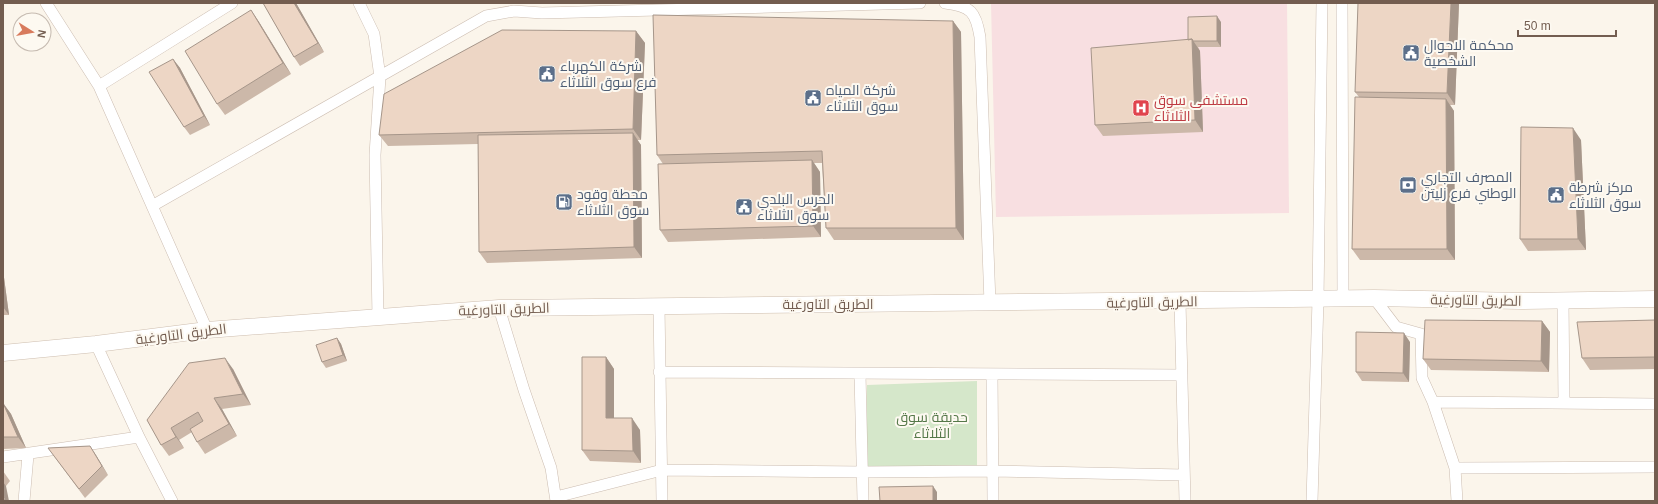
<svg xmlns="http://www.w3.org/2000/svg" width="1658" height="504" font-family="Helvetica,Cairo,sans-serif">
<rect width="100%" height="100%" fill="#fbf5eb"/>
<path fill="#f8dfe1" d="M991,3H1287L1289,213L996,217Z"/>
<path fill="#d5e7ca" d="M977,381V468H865L867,385Z"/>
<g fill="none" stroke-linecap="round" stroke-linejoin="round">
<defs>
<path id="street" d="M46,3L99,86L207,330
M359,3L374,34L380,77L375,155L378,317
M945,3C971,6 976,12 980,37L990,303
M1342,3L1343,299
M99,86L232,3
M152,206L486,16L514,11L542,13L920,3
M1374,298L1396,327L1421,334L1422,378L1433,402L1455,468L1457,501
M1563,300L1564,403
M1180,302L1185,501
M659,306L662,501
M499,308L524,390L551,468L556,501
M96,344L139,437L172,501
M659,372L1182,375
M860,374L863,501
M992,374L993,501
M1433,402L1655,404
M3,457L139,437
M1455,468L1655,467
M556,497L662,470L864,472L993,471L1184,475
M24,501L28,455
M1312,501L1318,300L1322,3"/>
<path id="secondary" d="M3,353L96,344L207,330L499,308L1374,298L1521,301L1655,299"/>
</defs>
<use href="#street" stroke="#ccbdb1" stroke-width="12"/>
<use href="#secondary" stroke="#cebeaf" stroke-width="17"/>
<use href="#street" stroke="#fff" stroke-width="11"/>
<use href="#secondary" stroke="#fff" stroke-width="16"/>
</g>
<path fill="#ccb8a9" d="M263,3H296L324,52L300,66L294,57Z
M1459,3L1455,105H1450L1454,111L1455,260H1360L1352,249L1359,97L1355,92Z
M251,10L259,22L291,74L225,115L217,104Z
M953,21L961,32L964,240H834L826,228L822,163H814L820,172L821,237L668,242L660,230L663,164L657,155Z
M1221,22V47H1198L1200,51L1203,132L1103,136L1095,125L1188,40Z
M636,31L645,43L641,140H637L641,145L642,258L487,263L479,252L478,144L388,146L379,135Z
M173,59L180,68L210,125L190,135L184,127Z
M1581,140L1586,250L1528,251L1520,239Z
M3,270L9,315H3Z
M1655,320V369L1590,370L1582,358Z
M1542,321L1550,332L1549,372L1431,370L1423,359Z
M337,338L341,344L347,361L326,368L322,362Z
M1410,342L1409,382L1362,381L1356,372Z
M606,357L614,369V418L640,430L641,463L590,461L582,450Z
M233,369L251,405L222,409L237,436L205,454L197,442L192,432L179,440L184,448L169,456L161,445L147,420Z
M3,403L11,414L26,448L3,449Z
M90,446L108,475L85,498L48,448Z
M3,471L10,481L6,486L3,501Z"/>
<path fill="#a6968a" d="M294,3H296L324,52L318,43Z
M1451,3H1459L1455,105L1447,93Z
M251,10L259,22L291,74L283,63Z
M1217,16L1221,22V47L1217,41Z
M953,21L961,32L964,240L956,228Z
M636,31L645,43L641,140L633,129Z
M1192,39L1200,51L1203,132L1195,120Z
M173,59L180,68L210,125L204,116Z
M1446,99L1454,111L1455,260L1447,249Z
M1573,128L1581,140L1586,250L1578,239Z
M633,133L641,145L642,258L634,247Z
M812,160L820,172L821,237L813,226Z
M3,270L9,315L3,307Z
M1542,321L1550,332L1549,372L1541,361Z
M1404,333L1410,342L1409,382L1403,373Z
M337,338L341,344L347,361L343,355Z
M606,357L614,369V429L606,418Z
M225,358L233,369L251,405L243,394Z
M214,398L222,409L237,436L229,424Z
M3,403L11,414L26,448L18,437Z
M632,418L640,430L641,463L633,451Z
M171,428L179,440L184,448L176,437Z
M90,446L96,455L108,475L102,466Z
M3,482L6,486L9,501H4Z
M933,486L937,492V501H933Z"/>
<path fill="#edd6c5" stroke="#a6968a" d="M263,3H294L318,43L294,57Z
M1358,3H1451L1447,93L1355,92Z
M251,10L283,63L217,104L185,51Z
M653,15L953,21L956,228H826L822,151L657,155Z
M1217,16V41H1193L1192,39L1188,40V17Z
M502,30L636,31L633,129L379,135L384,94Z
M1192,39L1195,120L1095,125L1091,48Z
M173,59L204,116L184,127L149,72Z
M1355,97L1446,99L1447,249H1352Z
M1521,127L1573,128L1578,239H1520Z
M633,133L634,247L479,252L478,135Z
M812,160L813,226L660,230L658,164Z
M1425,320L1542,321L1541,361L1423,359Z
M1655,320V357L1582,358L1577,322Z
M1356,332L1404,333L1403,373L1356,372Z
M337,338L343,355L322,362L316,345Z
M582,357H606V418H632L633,451L582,450Z
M225,358L243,394L214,398L229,424L197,442L190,429L203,421L198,412L171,428L176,437L161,445L147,420L189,363Z
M3,403L18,437H3Z
M90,446L102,466L79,489L48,448Z
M933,486V501H880L879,487Z
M3,492L5,499L4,501H3Z"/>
<defs>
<symbol id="civic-square" viewBox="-11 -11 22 22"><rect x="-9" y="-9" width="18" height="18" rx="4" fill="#5c6f8a" stroke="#fdf9f1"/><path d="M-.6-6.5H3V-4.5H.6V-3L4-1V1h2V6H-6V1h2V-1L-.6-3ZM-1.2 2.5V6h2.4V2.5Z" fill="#fff"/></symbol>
<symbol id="hospital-square" viewBox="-11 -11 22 22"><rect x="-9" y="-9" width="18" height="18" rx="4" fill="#e0444e" stroke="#fdf9f1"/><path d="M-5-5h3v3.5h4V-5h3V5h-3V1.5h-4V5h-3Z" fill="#fff"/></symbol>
<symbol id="bank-square" viewBox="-11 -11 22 22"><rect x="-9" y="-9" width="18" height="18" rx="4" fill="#5c6f8a" stroke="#fdf9f1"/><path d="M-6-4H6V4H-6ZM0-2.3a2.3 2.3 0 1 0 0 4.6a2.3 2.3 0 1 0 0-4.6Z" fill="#fff"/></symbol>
<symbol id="fuel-square" viewBox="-11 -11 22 22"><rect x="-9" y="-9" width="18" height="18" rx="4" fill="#5c6f8a" stroke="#fdf9f1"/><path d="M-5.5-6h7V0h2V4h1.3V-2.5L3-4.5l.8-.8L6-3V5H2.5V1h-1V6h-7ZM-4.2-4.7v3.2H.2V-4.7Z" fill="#fff"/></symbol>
</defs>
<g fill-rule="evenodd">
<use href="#civic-square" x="1401" y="43" width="20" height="20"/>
<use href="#civic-square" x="537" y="64" width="20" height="20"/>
<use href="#civic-square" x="803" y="88" width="20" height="20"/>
<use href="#hospital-square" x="1131" y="98" width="20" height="20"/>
<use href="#bank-square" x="1398" y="175" width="20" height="20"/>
<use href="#civic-square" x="1546" y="185" width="20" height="20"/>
<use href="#fuel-square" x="554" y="192" width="20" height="20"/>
<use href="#civic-square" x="734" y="197" width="20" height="20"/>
</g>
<g text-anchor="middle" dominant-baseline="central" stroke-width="4" stroke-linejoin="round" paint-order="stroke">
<g font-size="14" fill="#4e5e75" stroke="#fdf9f1" text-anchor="start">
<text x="1424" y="45">محكمة الاحوال<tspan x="1424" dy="16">الشخصية</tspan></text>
<text x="560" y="66">شركة الكهرباء<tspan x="560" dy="16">فرع سوق الثلاثاء</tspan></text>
<text x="826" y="90">شركة المياه<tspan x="826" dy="16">سوق الثلاثاء</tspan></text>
<text x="1421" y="177">المصرف التجاري<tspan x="1421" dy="16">الوطني فرع زليتن</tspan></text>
<text x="1569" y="187">مركز شرطة<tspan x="1569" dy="16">سوق الثلاثاء</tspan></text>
<text x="577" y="194">محطة وقود<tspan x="577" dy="16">سوق الثلاثاء</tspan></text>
<text x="757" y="199">الحرس البلدي<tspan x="757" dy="16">سوق الثلاثاء</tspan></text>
</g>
<g font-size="14" fill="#be3a42" stroke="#fdf9f1" text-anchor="start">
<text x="1154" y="100">مستشفى سوق<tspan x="1154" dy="16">الثلاثاء</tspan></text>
</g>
<g font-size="14" fill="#735d50" stroke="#fdf9f1">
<text transform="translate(1476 300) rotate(1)">الطريق التاورغية</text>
<text transform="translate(1152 302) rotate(-1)">الطريق التاورغية</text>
<text x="828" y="304">الطريق التاورغية</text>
<text transform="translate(504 309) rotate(-2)">الطريق التاورغية</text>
<text transform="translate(181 334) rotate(-7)">الطريق التاورغية</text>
</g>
<g font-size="14" fill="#557849" stroke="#fdf9f1">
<text x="932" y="417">حديقة سوق<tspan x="932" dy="16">الثلاثاء</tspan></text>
</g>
</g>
<rect width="1658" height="504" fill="none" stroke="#735d50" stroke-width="8"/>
<g transform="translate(32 32) rotate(101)"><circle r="19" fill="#fdf9f1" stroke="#c6bbb1"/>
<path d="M0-3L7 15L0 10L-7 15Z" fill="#d87b5d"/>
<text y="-6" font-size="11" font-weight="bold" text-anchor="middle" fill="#735d50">N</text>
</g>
<path d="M1518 30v6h98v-6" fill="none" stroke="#735d50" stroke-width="2"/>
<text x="1524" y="30" font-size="12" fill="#735d50" stroke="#fdf9f1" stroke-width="3" paint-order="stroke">50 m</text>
</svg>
